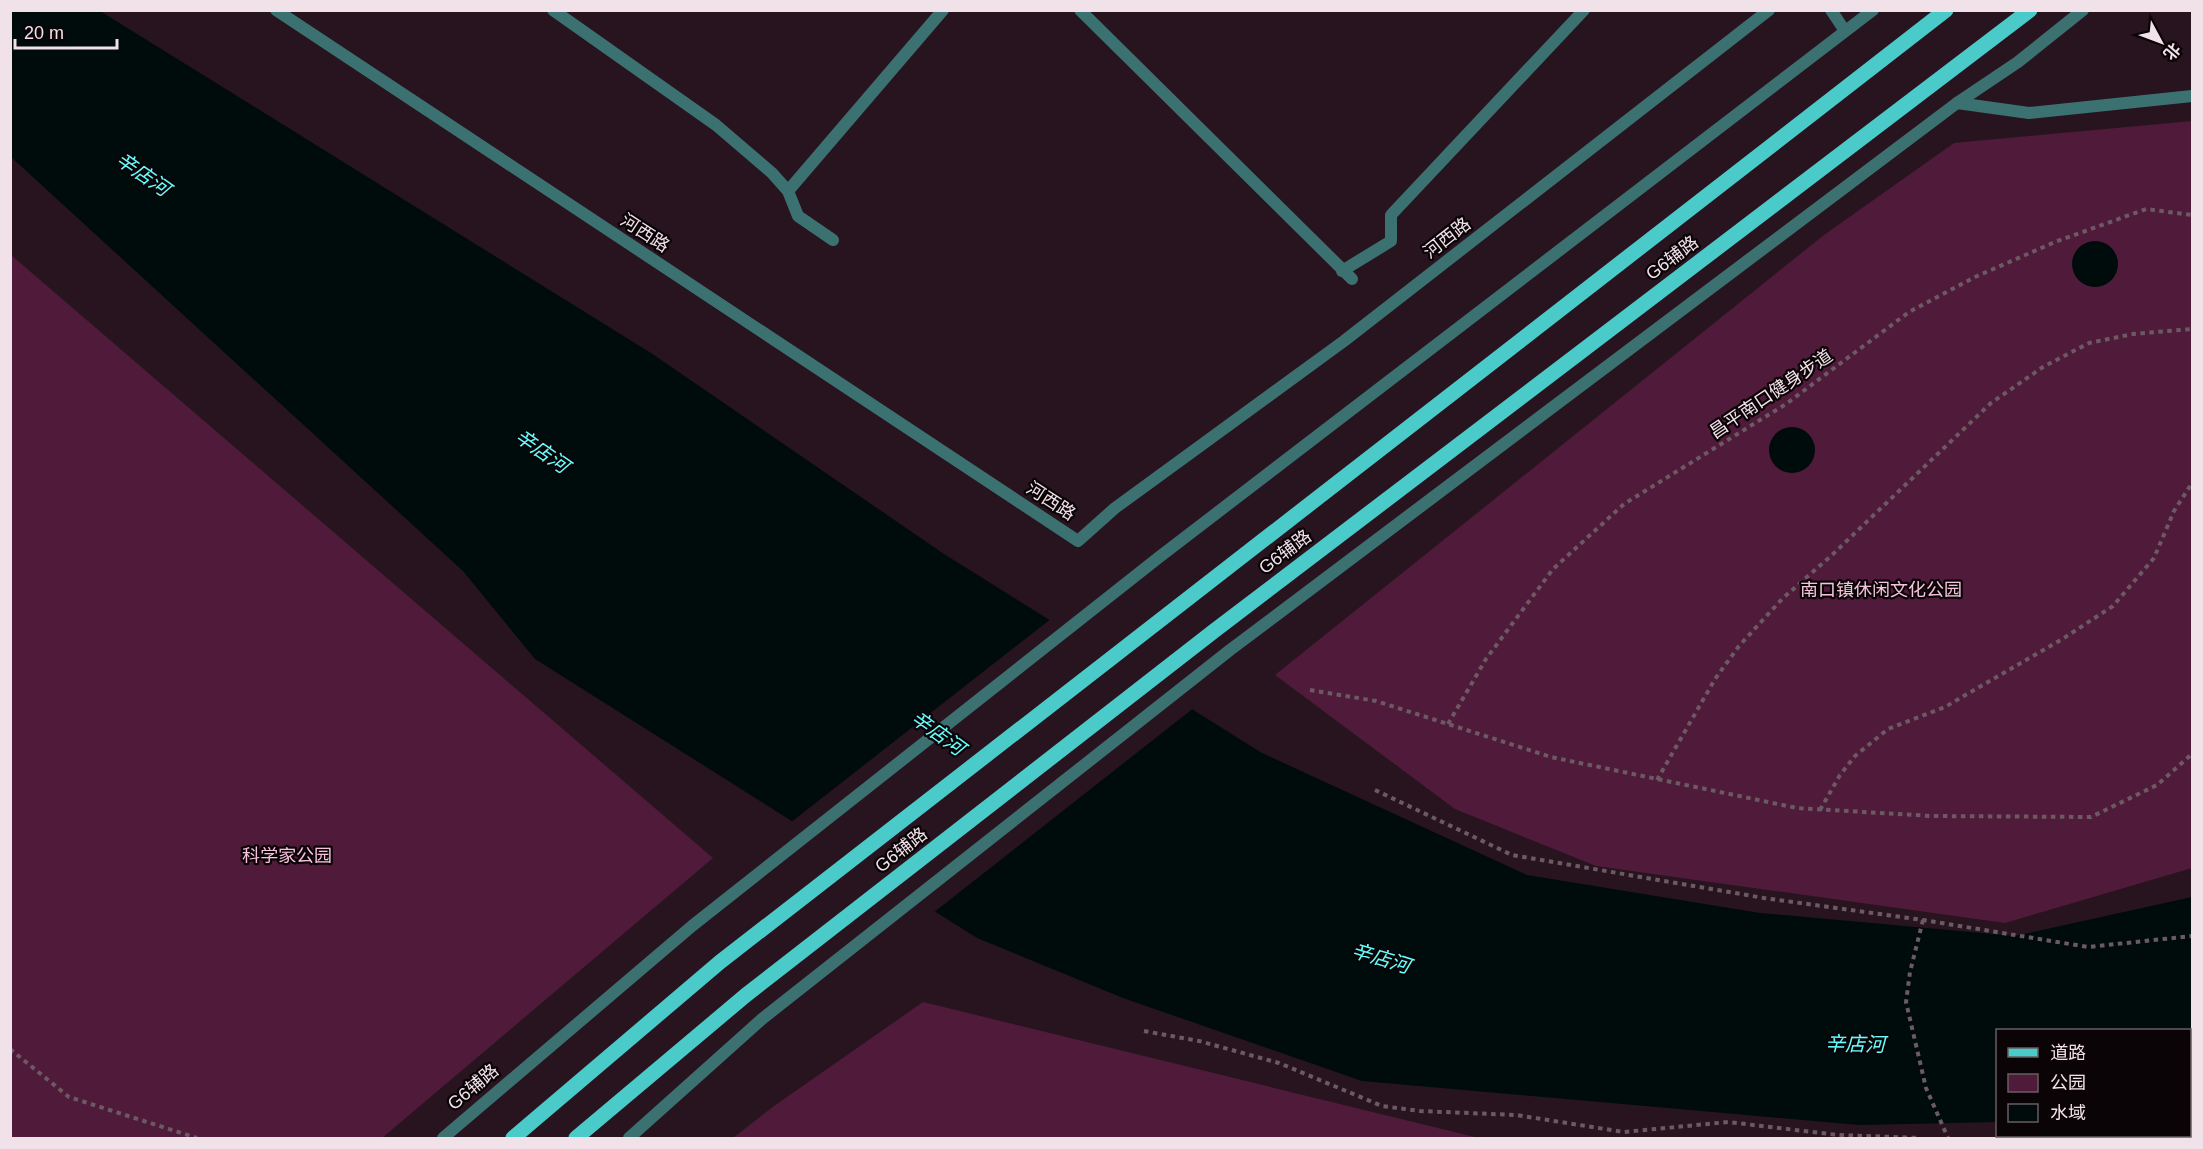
<svg xmlns="http://www.w3.org/2000/svg" width="2203" height="1149" font-family="Arial,'Noto Sans SC',sans-serif">
<rect width="100%" height="100%" fill="#28141f"/>
<path fill="#501a3a" d="M2192,121V868L2005,923L1596,866L1455,809L1275,675L1824,235L1954,143Z
M11,255L713,858L382,1138H11Z
M923,1002L1479,1138H733L774,1106Z"/>
<path fill="#000b0c" d="M10,11H100L651,353L944,554L1262,753L1527,875L1760,913L2015,936L2192,897V1118H2190V1030H1998L1997,1122L1859,1125L1362,1081L1123,998L977,938L535,659L463,571L11,157Z
M2072 264a23 23 0 1 1 46 0a23 23 0 1 1-46 0Z
M1769 450a23 23 0 1 1 46 0a23 23 0 1 1-46 0Z"/>
<path fill="#28141f" d="M1052,618L1195,707L933,913L790,823Z"/>
<g fill="none" stroke-linecap="round" stroke-linejoin="round">
<path stroke="#6c5a63" stroke-width="4" stroke-dasharray="4.5 4.5" stroke-linecap="butt" d="M1310,690L1376,701L1551,757L1797,808L1931,816L2091,817L2157,785L2192,754
M1448,724L1486,659L1553,569L1624,504L1786,404L1909,312L1975,277L2055,242L2146,209L2192,215
M1657,780L1715,679L1739,646L1782,599L1832,555L1991,403L2043,367L2089,343L2133,334L2192,329
M1375,790L1512,855L1764,898L1923,920L2088,947L2192,936
M1820,810L1840,775L1855,756L1888,729L1945,707L2064,638L2113,606L2154,558L2174,511L2192,483
M1923,920L1910,972L1906,1002L1926,1088L1948,1138
M1144,1031L1199,1041L1279,1063L1382,1106L1420,1111L1516,1115L1624,1132L1728,1122L1838,1135L1920,1138
M10,1049L69,1097L197,1138"/>
<path stroke="#3b7271" stroke-width="12" d="M1957,103L2029,113L2192,96"/>
<path stroke="#3b7271" stroke-width="12" d="M553,10L716,125L772,173L788,191L798,216L833,240
M1080,10L1352,279
M788,191L943,10
M1342,271L1391,241V215L1584,10"/>
<path stroke="#3b7271" stroke-width="12" d="M276,10L1078,541L1115,508L1344,341L1769,10
M1831,10L1845,31
M443,1138L692,926L1158,558L1873,10
M629,1138L762,1019L1230,650L1957,103L2018,62L2083,10"/>
<path stroke="#4bcaca" stroke-width="15" d="M513,1138L720,962L1946,10
M576,1138L746,995L1214,631L2030,10"/>
</g>
<g text-anchor="middle" dominant-baseline="central" stroke-width="4.5" stroke-linejoin="round" paint-order="stroke">
<g font-size="18" fill="#f1e2e9" stroke="#0b0407">
<text transform="translate(645 233) rotate(33)">河西路</text>
<text transform="translate(1447 238) rotate(-38)">河西路</text>
<text transform="translate(1672 258) rotate(-37)">G6辅路</text>
<text transform="translate(1771 394) rotate(-34)">昌平南口健身步道</text>
<text transform="translate(1051 501) rotate(33)">河西路</text>
<text transform="translate(1285 552) rotate(-37)">G6辅路</text>
<text transform="translate(901 850) rotate(-38)">G6辅路</text>
<text transform="translate(473 1087) rotate(-40)">G6辅路</text>
</g>
<g font-size="18" fill="#f5c4dc" stroke="#0b0407">
<text x="1881" y="590">南口镇休闲文化公园</text>
<text x="287" y="856">科学家公园</text>
</g>
<g font-size="20" font-style="italic" fill="#66fefe" stroke="#0b0407">
<text transform="translate(143 174) rotate(35)">辛店河</text>
<text transform="translate(542 451) rotate(35)">辛店河</text>
<text transform="translate(938 733) rotate(36)">辛店河</text>
<text transform="translate(1381 958) rotate(17)">辛店河</text>
<text transform="translate(1855 1044) rotate(1)">辛店河</text>
</g>
</g>
<rect width="2203" height="1149" fill="none" stroke="#f1e2e9" stroke-width="24"/>
<rect x="1996" y="1029" width="195" height="108" fill="#0b0407" stroke="#675d61" stroke-width="1.5"/>
<rect x="2008" y="1048" width="30" height="9" fill="#4bcaca" stroke="#675d61" stroke-width="1.5"/>
<text x="2050" y="1059" font-size="18" fill="#f1e2e9">道路</text>
<rect x="2008" y="1074" width="30" height="18" fill="#501a3a" stroke="#675d61" stroke-width="1.5"/>
<text x="2050" y="1089" font-size="18" fill="#f1e2e9">公园</text>
<rect x="2008" y="1104" width="30" height="18" fill="#000b0c" stroke="#675d61" stroke-width="1.5"/>
<text x="2050" y="1119" font-size="18" fill="#f1e2e9">水域</text>
<g transform="translate(2161 42) rotate(131)" stroke="#0b0407" stroke-width="4.5" paint-order="stroke">
<path d="M0-4.5L10 22L0 15L-10 22Z" fill="#f1e2e9"/>
<text y="-9" font-size="16" font-weight="bold" text-anchor="middle" fill="#f1e2e9">北</text>
</g>
<path d="M15 39v9h102v-9" fill="none" stroke="#f1e2e9" stroke-width="3"/>
<text x="24" y="39" font-size="18" fill="#f1e2e9" stroke="#0b0407" stroke-width="4.5" paint-order="stroke">20 m</text>
</svg>
